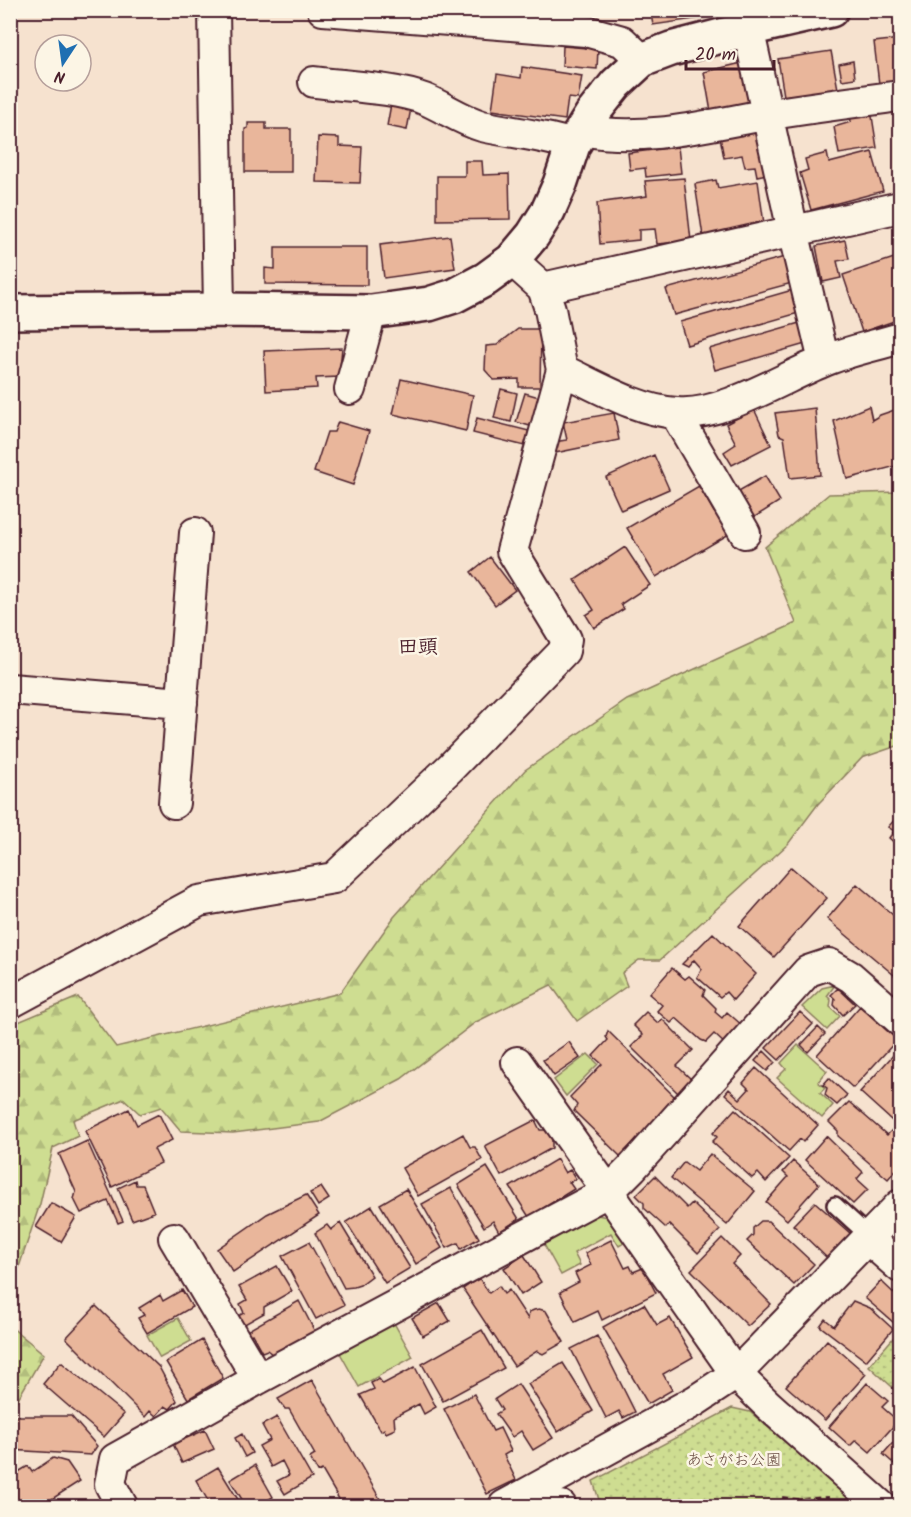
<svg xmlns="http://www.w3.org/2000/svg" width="911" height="1517" font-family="Kalam,'Klee One',sans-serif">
<defs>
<pattern id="grass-dots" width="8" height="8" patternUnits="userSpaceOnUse" patternTransform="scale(1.5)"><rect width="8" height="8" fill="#cedd91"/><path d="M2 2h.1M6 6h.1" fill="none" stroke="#b2bd7d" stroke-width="1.8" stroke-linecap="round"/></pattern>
<pattern id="forest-firs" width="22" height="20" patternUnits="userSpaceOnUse" patternTransform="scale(1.5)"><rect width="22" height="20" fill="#cedd91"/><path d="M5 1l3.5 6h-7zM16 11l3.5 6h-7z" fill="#b2bd7d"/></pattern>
</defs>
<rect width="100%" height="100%" fill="#f6e2cf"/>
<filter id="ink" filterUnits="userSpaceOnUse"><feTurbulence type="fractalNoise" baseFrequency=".0167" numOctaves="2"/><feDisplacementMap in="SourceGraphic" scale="12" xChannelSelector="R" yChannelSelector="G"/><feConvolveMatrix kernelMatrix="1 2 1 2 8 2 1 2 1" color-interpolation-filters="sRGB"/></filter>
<g filter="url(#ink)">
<path fill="url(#grass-dots)" stroke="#8c7e5e" stroke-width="1.5" d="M900,1330V1394L869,1366Z
M732,1408L750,1412L857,1503L855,1506H601L593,1481Z"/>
<path fill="url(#forest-firs)" stroke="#8c7e5e" stroke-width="1.5" d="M900,492V745L862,758L818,804L788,844L660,960H639L622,973L627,986L577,1021L551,985L476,1022L401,1079L319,1122L233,1133L181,1131L161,1107L140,1114L124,1099L73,1120L78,1136L53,1148L40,1204L11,1291V1025L78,997L116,1047L340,993L394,917L525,770L627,700L796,623L765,547L829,494Z
M11,1327L44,1354L16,1402H11Z"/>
<path fill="#cedd91" stroke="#8c7e5e" stroke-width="1.5" d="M835,985L827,996L831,1000L830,1007L840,1016L827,1030L802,1007L822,988Z
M798,1045L827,1071L818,1082L825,1088L820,1093L833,1105L822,1118L777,1078L786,1069L781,1063Z
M588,1054L598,1064L566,1096L554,1080Z
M589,1213L615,1219L627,1241L619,1246L611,1233L574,1253L580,1265L561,1275L541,1239Z
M178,1318L191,1341L160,1358L147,1335Z
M394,1323L413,1357L359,1387L340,1353Z"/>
<path fill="#e9b69b" stroke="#4a1f2b" stroke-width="1.5" d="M650,10H728L730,14L653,25Z
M900,39V81L879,84L874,42Z
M563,46L598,49L597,69L562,66Z
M831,51L838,89L784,96L778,59Z
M853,61L855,78L842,80L839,64Z
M746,62L755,102L711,112L704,72Z
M522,67L582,76L578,99L568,98L565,120L492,110L497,74L521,78Z
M391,104L411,108L407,130L387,126Z
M871,110L877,148L839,154L834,127L851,122L850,115Z
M248,123H266V129H291V172H245V129L248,128Z
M760,130L767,174L757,176L755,166L745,167L742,155L724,158L720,137Z
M318,137L339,138V146L362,147L360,183L316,182Z
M678,147L681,173L646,177L645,168L630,170L628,153Z
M872,152L883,191L811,210L800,173L808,170L805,159L827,153L829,163Z
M465,161H482L483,175L509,174L510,219L437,220V176H465Z
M684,178L691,241L657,244L655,229L639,230V240L600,244L597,203L647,196L645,181Z
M716,180L718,188L758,181L764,224L703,236L695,184Z
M450,236L455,268L384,278L380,245Z
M845,240L849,259L837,261L841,278L823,282L816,246Z
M275,247H367V285L265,284V268L275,269Z
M785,257L792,283L674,315L666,289Z
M894,258L895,268L900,266V319L862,332L843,275Z
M796,289L802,312L687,345L680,322Z
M803,322L809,343L715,370L709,349Z
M518,329H541L540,387H519V379L494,380L485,370L486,346L497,345Z
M342,348L339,377L316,378L317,388L266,391L264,351Z
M401,379L473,395L466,431L393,414Z
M501,389L517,393L511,422L494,418Z
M525,393L539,397L530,426L516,422Z
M869,406L872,420L880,415L900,408V465L847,479L834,421Z
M815,408L820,475L790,478L784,437L779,435L775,413Z
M754,409L771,445L732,465L724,452L736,444L726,424Z
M614,413L619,440L555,453L554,442L567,440L563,422Z
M477,418L529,431L525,446L473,433Z
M338,422L369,431L353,485L314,472L327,432H334Z
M654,455L669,489L621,510L606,477Z
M765,476L780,501L750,520L735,493Z
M699,486L714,512L719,510L731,533L656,577L627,528Z
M625,547L650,585L621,604L624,609L594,628L586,615L594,610L575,580Z
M490,557L515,590L495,605L471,572Z
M900,814V848L889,838L894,831L888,827Z
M791,867L827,898L774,957L739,926Z
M857,884L900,921V980L827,919Z
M713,933L756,974L733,1000L726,992L720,997L697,977L702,969L694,960L688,967L682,964Z
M672,968L685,979L689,976L705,990L703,995L716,1008L715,1012L722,1018L727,1012L743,1026L726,1045L714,1034L706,1042L701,1040L676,1018L671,1023L657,1011L662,1005L649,994Z
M838,988L855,1004L843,1015L834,1005L835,999L831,995Z
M860,1006L897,1040L853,1088L817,1055Z
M646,1012L658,1023L662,1019L693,1050L677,1066L691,1079L678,1093L631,1047L643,1035L633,1025Z
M800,1012L813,1024L779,1060L766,1048Z
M818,1027L825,1034L808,1052L801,1045Z
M608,1031L677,1099L620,1156L574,1111L577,1105L570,1097L602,1064L593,1056L608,1040L606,1037Z
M569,1042L580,1058L554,1076L543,1060Z
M764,1051L775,1062L767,1071L755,1061Z
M895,1053L900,1057V1128L860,1092Z
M756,1068L818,1125L803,1142L800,1139L789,1151L725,1094L729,1089L740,1099L749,1089L743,1083Z
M829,1078L847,1095L837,1105L825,1095L827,1088L823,1085Z
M849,1102L887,1135L893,1129L900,1136V1165L888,1179L838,1136V1131L829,1122Z
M129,1109L137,1125L159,1114L172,1140L154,1149L161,1163L112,1187L85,1131Z
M735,1109L789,1158L766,1182L758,1173L752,1178L712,1142L717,1137L713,1133Z
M535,1120L540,1130H545L552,1139V1148L501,1176L485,1146Z
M463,1134L470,1147H475L482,1160L418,1196L402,1168Z
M826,1136L863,1172L857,1179L868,1189L853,1204L805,1160Z
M87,1141L123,1221L118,1223L108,1201L81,1213L74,1199L76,1192L59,1154Z
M710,1154L755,1191L727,1225L671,1178L684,1162L696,1171Z
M557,1159L565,1173L570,1170L576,1179L569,1182L574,1189L529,1217L510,1187Z
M793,1161L819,1184L787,1220L766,1202L788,1177L783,1172Z
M487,1167L519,1219L499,1232L493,1221L484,1227L458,1185Z
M655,1176L687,1208L692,1203L720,1230L698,1253L669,1224L666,1228L644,1208V1203L636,1195Z
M135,1180L136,1185H143L154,1212L132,1220L118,1188Z
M321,1187L329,1199L318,1206L310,1193Z
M451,1188L479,1238L461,1249L458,1243L447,1248L422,1204Z
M406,1189L442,1248L416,1264L380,1204Z
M306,1195L319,1215L233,1272L217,1249L267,1214Z
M815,1202L851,1234L827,1258L793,1225Z
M51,1203L76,1217L61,1242L36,1227Z
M372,1206L410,1268L385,1283L346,1222Z
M761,1221H768L814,1264L794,1285L747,1241L753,1235V1228Z
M340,1223L372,1276L360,1285L354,1287L344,1288L315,1233L327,1225L331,1230Z
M722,1238L740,1256L732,1264L771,1304L748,1326L691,1270Z
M611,1240L625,1268L630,1266L633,1272L643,1268L656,1293L602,1320L598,1311L575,1322L560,1292L579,1282L575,1273L591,1265L585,1253Z
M309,1242L344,1305L316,1319L282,1256Z
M524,1255L541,1282L521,1295L504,1268Z
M277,1266L292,1291L264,1307V1313L243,1325L238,1316L244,1313L240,1304L247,1300L239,1287Z
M479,1278L489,1293L499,1286L504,1294L509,1290L528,1319L529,1312L534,1310L539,1309L546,1311L564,1342L543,1354L537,1351L514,1366L463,1289Z
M881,1281L900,1299V1328L865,1298Z
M182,1290L192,1307L147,1333L138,1318L144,1315L139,1308L160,1295L163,1301Z
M299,1301L315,1332L272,1354L267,1350L262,1352L252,1334L250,1336L245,1332Z
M853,1301L870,1308L893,1329L866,1361L820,1326L825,1319L834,1326Z
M439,1303L450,1321L423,1336L412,1318Z
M644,1304L657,1325L670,1318L693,1357L663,1374L672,1390L648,1404L603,1327Z
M96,1306L159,1367L177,1401L170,1409L165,1406L156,1416L150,1411L145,1417L66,1338Z
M482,1330L504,1368L443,1401L422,1364Z
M597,1336L635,1412L623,1418L619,1411L606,1418L571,1349Z
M202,1340L223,1378L188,1399L166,1362Z
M827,1340L866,1374L825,1420L786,1386Z
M61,1362L124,1414L104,1437L43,1384Z
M563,1363L593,1411L558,1432L528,1384Z
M415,1367L436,1407L424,1414L419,1404L394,1417L395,1429L386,1433L384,1429L381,1431L360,1395L374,1389L371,1383L379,1379L383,1384Z
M312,1380L384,1506H343L322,1470L318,1472L310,1458L315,1455L289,1409H285L278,1399Z
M867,1383L888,1401L882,1407L898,1421L870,1452L856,1440L850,1446L829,1427Z
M518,1384L553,1438L533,1450L521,1431L512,1437L496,1414L502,1410L495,1399Z
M474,1394L493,1431L500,1428L511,1451L504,1455L516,1480L487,1494L444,1409Z
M10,1416H71L97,1446L91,1455L10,1450Z
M277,1417L312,1478L285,1494L277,1481L289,1475L282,1461L271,1467L259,1446L270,1440L262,1425Z
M205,1430L214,1449L182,1463L173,1444Z
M242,1434L252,1453L245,1457L235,1438Z
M900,1435V1469L883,1454Z
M53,1458L67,1462L80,1481L41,1506H12L10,1477L28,1466L32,1472Z
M255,1465L273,1497L257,1506H246L230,1480Z
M218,1467L242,1506H211L196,1480Z"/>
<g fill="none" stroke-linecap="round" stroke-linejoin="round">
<defs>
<path id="lane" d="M835,1205L859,1227L868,1239"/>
<path id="street" d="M214,10L219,310
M323,10L586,31L622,41L642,60
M742,10L752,46L793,231L824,361
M314,82C344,86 397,88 424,99C444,107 461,120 482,126C513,133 543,135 573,145
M582,130C643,142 703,126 764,115C809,108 855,102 900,96
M543,288L900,207
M562,370C597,386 637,411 677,413C720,417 781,379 822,362C847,351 875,346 900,338
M350,389L371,312
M675,413L745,533
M10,689L182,703
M174,803L195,533
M10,1003L199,901L334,878L450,768L564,651L566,639L512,551L562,370L550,309L543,288L512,260
M517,1062L736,1374L768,1405L881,1506
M174,1238L258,1379
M868,1239L900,1267
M518,1498L561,1506
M122,1506L110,1484L115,1459L258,1379L609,1191L632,1168L808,971L829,964L851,977L900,1020
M504,1506L695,1401L736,1374L900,1205"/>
<path id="secondary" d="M10,312L219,310L371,312L429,304L454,296L486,279L512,260L533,235L548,211L560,184L573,145L582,130L592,114L616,84L642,60L671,49L748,29L831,10"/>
</defs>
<use href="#lane" stroke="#4a1f2b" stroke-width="20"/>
<use href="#street" stroke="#4a1f2b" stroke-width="34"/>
<use href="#secondary" stroke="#4a1f2b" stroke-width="38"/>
<path stroke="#4a1f2b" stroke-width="4" stroke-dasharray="6 4.5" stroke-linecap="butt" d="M782,1498L797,1500L829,1498"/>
<use href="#lane" stroke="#fcf5e5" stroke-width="15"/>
<use href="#street" stroke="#fcf5e5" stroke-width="30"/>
<use href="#secondary" stroke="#fcf5e5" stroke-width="33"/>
</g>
</g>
<g text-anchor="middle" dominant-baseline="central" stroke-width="5" stroke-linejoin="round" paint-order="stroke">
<g font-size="16" fill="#6b4e44" stroke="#fcf5e5">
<text x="734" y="1460">あさがお公園</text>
</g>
<g font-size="20" font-weight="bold" fill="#4a1f2b" stroke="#fcf5e5">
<text x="418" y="648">田頭</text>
</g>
</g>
<rect width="911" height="1517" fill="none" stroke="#fcf5e5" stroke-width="36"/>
<rect x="18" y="18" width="875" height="1481" fill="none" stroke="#4a1f2b" stroke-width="2" filter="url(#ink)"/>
<g transform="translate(63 63) rotate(193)"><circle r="28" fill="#fcf5e5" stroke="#b59f9b" stroke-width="1.5"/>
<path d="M0-4.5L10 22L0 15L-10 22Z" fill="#1f6fb2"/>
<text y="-9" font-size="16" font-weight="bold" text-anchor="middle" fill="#4a1f2b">N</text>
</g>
<path d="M686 60v9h88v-9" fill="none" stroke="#4a1f2b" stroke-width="3"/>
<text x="695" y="60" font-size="18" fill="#4a1f2b" stroke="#fcf5e5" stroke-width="4.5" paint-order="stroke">20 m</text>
</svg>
